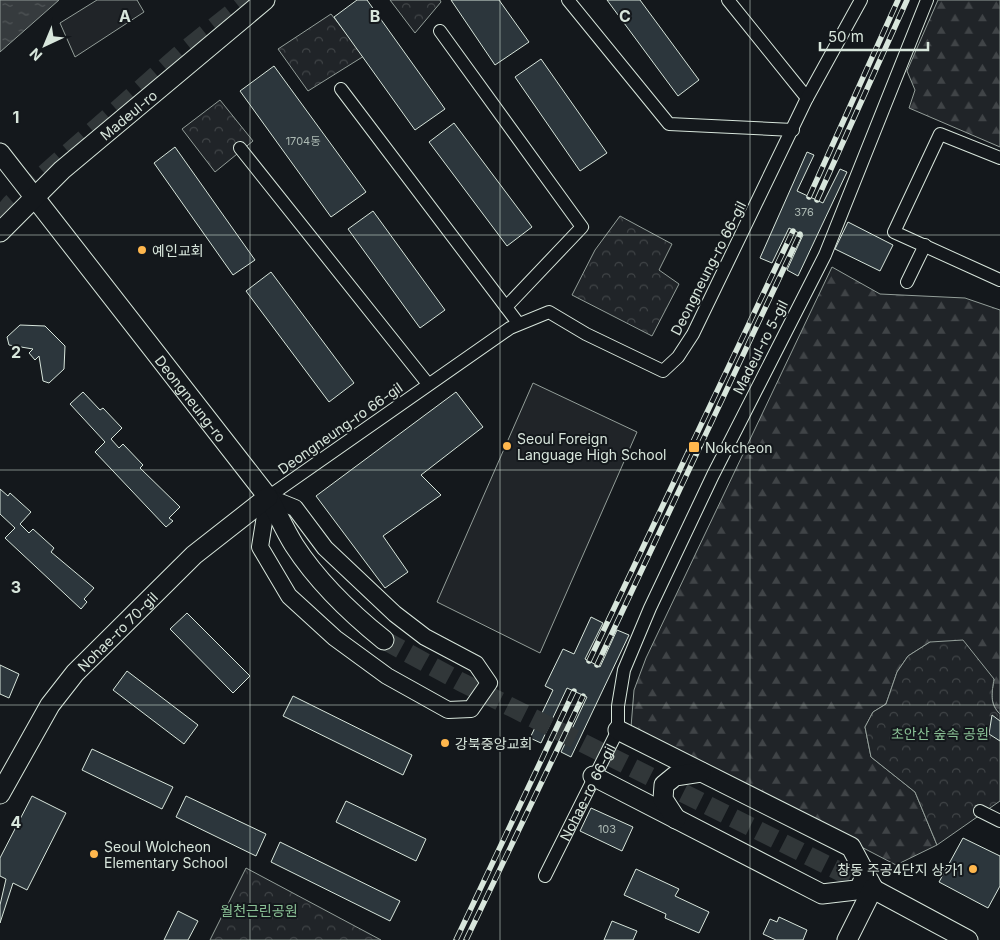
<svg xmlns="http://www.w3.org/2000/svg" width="1000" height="940" font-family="Inter,'Noto Sans KR',sans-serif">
<defs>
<pattern id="forest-firs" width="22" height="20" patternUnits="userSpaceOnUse" patternTransform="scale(1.25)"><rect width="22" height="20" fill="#202428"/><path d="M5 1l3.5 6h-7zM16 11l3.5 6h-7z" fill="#404447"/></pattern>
<pattern id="park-crowns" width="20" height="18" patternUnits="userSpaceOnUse" patternTransform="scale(1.25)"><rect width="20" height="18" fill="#202428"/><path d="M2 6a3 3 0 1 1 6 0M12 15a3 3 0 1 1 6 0" fill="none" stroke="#404447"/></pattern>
<pattern id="water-ripples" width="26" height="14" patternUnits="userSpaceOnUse" patternTransform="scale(1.25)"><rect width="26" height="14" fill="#363b3e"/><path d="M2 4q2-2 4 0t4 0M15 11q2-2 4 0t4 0" fill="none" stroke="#525759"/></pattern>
</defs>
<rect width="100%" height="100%" fill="#14181c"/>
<path fill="url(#forest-firs)" stroke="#939e99" d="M938,0H1000V147L909,108L915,90L907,71Z
M832,267L880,294L965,298L1000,310V714C989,704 992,692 994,679L930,642L908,656L897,672L886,704L873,712L865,727L871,757L915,792L937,845L896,865L631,727L634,690L646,658Z"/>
<path fill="url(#park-crowns)" stroke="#939e99" d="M390,0H440L441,2L415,33Z
M331,14L364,56L308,91L278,49Z
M220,100L253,141L215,172L182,129Z
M620,216L672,244L659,270L679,284L652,336L572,295L595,250Z
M963,640L994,679C992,692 989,704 1000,714V801L937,845L915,792L871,757L865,727L873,712L886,704L897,672L908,656L930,642Z
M246,868L381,940H210Z"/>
<path fill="#202428" stroke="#939e99" d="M97,0H137L144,12L75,57L60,23Z
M533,383L637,432L540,653L437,602Z"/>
<path fill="url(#water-ripples)" stroke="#939e99" d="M0,0H59L0,52Z"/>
<path fill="#2c363c" stroke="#d8e6dc" d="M357,0H367L445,109L415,130L334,17Z
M451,0H499L529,42L495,65Z
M607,0H640L699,80L678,96Z
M541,59L607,153L580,171L515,77Z
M274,66L366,192L331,217L240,91Z
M454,123L532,227L507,246L429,142Z
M175,147L255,260L233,275L154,163Z
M807,152L814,155L797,191L823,203L840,169L847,172L798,276L787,270L803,235L789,228L772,263L760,258Z
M373,211L445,310L420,328L348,229Z
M848,222L893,245L880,271L835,249Z
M271,272L354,383L329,402L246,291Z
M20,325L45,326L65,346L64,369L49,383L43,381L39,356L35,360L29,353L33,349L9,345L7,337Z
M83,392L100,410L103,408L122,428L111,439L119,448L123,444L143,465L140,468L180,507L169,518L173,521L166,527L95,452L105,442L70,404Z
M456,392L483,427L421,475L441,495L383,536L408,572L385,588L316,496Z
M0,489L8,496L10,493L31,512L20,524L29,533L33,529L54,548L51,552L94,588L84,599L87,602L81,609L5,538L15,528L0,514Z
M187,613L250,676L233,693L170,629Z
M591,617L603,623L585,659L589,661L600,667L617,630L629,635L571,757L561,752L587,697L567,688L541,743L530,738L553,690L545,686L563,649L574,654Z
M0,665L19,674L9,698L0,694Z
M127,671L198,725L184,744L113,690Z
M293,696L412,755L403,775L283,716Z
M992,715L1000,721V741L989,734Z
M92,749L173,787L162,809L82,770Z
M32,796L66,813L27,890L13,883L0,923V905L6,879L0,876V858Z
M186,796L266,834L256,856L176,817Z
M346,801L426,839L416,861L336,822Z
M591,808L633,827L622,851L580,831Z
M963,838L1000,856V886L988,908L939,882Z
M280,842L400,901L390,921L271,862Z
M636,869L679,889L675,896L709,912L699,933L665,918L666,914L624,895Z
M178,911L198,921L188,940H164Z
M779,917L807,930L803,940H776L763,934L770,919L777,922Z
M612,921L637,931L633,940H604Z"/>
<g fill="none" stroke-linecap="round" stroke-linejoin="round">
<path stroke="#313739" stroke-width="19" stroke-dasharray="19 9" stroke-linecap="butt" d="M384,640L461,682L859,881"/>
<path stroke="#313739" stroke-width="21" stroke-dasharray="21 11" stroke-linecap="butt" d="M0,219L12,204L183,53L250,0"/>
<defs>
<g id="minor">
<path d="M568,0L669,124L793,130"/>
<path d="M728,0L807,98"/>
<path d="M440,31L582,227L506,307"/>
<path d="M341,89L518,323"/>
<path d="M240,148L428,384"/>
<path d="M1000,158L940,134L894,232L1000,280"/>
<path d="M907,282L925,245"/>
<path d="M268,497L510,328L549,312L586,334L663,371L678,357L693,334L807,98L861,0"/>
<path d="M980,811L1000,821"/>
<path id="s1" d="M545,876L618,730V706L624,670L650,608L713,475L825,255L927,0"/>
</g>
<path id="tertiary" d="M268,497L295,508L325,548L395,614L425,637L476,664L489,683L471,709L448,710L387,676L335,638L289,596L260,547Z"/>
<g id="secondary">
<path id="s2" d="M0,153L268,497C277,512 284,529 294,545C318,582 349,612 384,640"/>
<path id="s3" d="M0,232L62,170L265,0"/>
<path d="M618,730L851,847L873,888"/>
<path d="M593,776L822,894L873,888"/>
<path id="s4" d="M0,794L50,705L75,673L194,555L268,497"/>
<path d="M676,819L663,799L664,785L675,776L701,772"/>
<path d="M862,883L968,940"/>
<path d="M847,940L873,888"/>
</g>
</defs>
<use href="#minor" stroke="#d8e6dc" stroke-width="14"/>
<use href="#tertiary" stroke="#d8e6dc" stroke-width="18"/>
<use href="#secondary" stroke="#d8e6dc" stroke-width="21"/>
<use href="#minor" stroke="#14181c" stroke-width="12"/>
<use href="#tertiary" stroke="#14181c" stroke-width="16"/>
<use href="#secondary" stroke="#14181c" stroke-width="19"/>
<defs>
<path id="rail" d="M809,197L898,0
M817,200L907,0
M589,661L793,231
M597,665L800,234
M456,940L574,691
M466,940L583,696"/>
</defs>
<use href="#rail" stroke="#d8e6dc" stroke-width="5.5"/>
<use href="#rail" stroke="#14181c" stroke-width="4" stroke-dasharray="11" stroke-linecap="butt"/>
</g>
<path fill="none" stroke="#d8e6dc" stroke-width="1" stroke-opacity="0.55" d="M250,0V940M500,0V940M750,0V940M0,235H1000M0,470H1000M0,705H1000"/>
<g fill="#ffb74d" stroke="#14181c" stroke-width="2">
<circle cx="142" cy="250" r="5"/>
<circle cx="507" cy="446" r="5"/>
<rect x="688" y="441" width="12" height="12" rx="2.5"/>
<circle cx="445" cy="743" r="5"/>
<circle cx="94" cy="854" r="5"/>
<circle cx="973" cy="869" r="5"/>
</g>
<g text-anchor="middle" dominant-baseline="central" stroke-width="4" stroke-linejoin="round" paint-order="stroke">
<g font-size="11" fill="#adbab4">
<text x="303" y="141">1704동</text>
<text x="804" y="212">376</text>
<text x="607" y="829">103</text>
</g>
<g font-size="14" fill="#d8e6dc" stroke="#14181c">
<text stroke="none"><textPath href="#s3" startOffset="174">Madeul-ro</textPath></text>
<text transform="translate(708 268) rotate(-63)">Deongneung-ro 66-gil</text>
<text transform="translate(760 347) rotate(-63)">Madeul-ro 5-gil</text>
<text stroke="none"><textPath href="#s2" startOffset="311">Deongneung-ro</textPath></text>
<text transform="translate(340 428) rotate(-35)">Deongneung-ro 66-gil</text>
<text stroke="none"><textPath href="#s4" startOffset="202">Nohae-ro 70-gil</textPath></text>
<text stroke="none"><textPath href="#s1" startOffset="94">Nohae-ro 66-gil</textPath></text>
</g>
<g font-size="14" fill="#d8e6dc" stroke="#14181c" text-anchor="start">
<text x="152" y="250">예인교회</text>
<text x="517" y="438">Seoul Foreign<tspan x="517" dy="16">Language High School</tspan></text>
<text x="705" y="447">Nokcheon</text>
<text x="455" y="743">강북중앙교회</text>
<text x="104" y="846">Seoul Wolcheon<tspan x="104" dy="16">Elementary School</tspan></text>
<text x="963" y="869" text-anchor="end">창동 주공4단지 상가1</text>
</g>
<g font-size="14" fill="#8ac095" stroke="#14181c">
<text x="940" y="733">초안산 숲속 공원</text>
<text x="259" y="910">월천근린공원</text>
</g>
</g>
<g font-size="16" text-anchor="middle" font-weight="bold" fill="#d8e6dc" stroke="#14181c" stroke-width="4" stroke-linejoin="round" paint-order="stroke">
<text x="125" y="22">A</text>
<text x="375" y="22">B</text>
<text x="625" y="22">C</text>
<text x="16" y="123">1</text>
<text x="16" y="358">2</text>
<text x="16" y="593">3</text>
<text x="16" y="828">4</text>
</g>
<g transform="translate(45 45) rotate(224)" stroke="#14181c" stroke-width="4" paint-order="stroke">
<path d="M0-4L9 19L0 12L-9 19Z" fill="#d8e6dc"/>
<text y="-8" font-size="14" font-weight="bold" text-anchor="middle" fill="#d8e6dc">N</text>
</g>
<path d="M820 42v8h108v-8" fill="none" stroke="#d8e6dc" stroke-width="2.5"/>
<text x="828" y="42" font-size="15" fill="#d8e6dc" stroke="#14181c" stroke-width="4" paint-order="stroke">50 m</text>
</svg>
